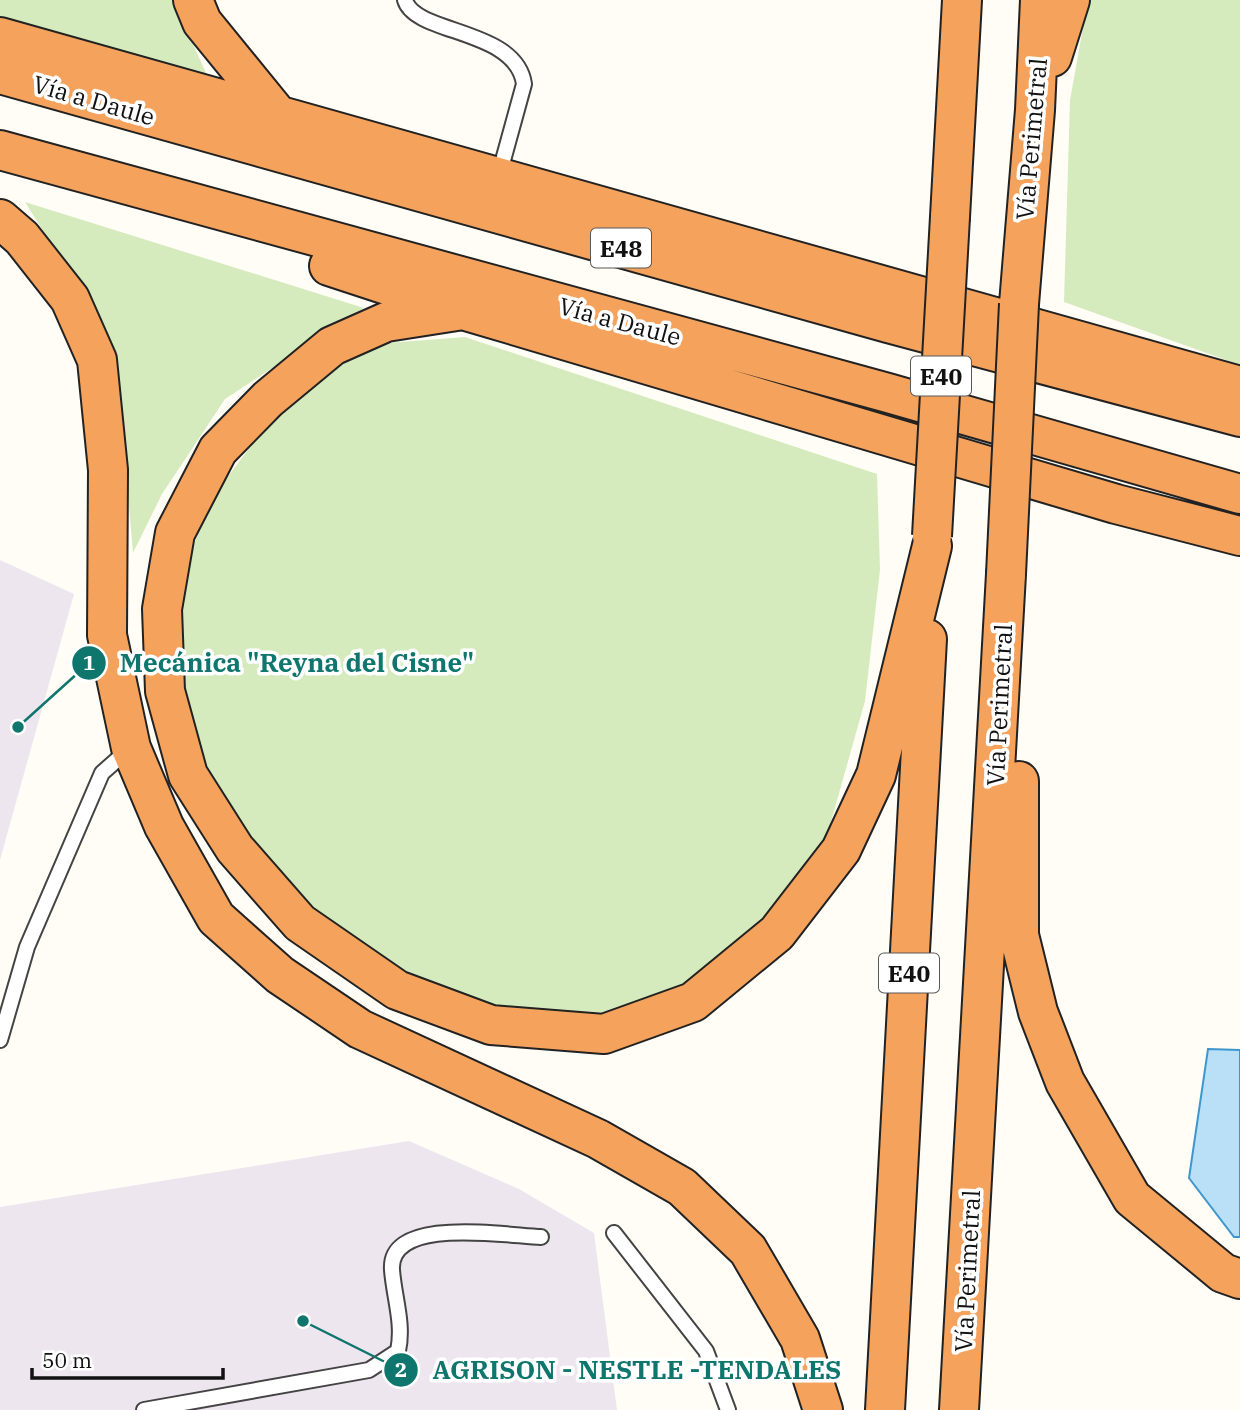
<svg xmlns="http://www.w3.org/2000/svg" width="1240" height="1410" font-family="'IBM Plex Serif',serif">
<rect width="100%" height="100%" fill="#fffdf5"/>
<path fill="#eee6ef" d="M0,560L74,594L0,860Z
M409,1141L519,1189L594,1233L617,1410H0V1207Z"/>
<path fill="#d5ebbd" d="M0,0H173L211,84L0,26Z
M1088,0H1240V365L1064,302L1070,100Z
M25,202L364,308L225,399L162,494L133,553L118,375L77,285Z
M465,337L877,474L880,570L865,701L823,850L776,915L708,973L618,1015H530L423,988L311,914L262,857L216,788L188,719L177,648L185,566L215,494L265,427L309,380L386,343Z"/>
<path fill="#b9e0f7" stroke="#3f96cf" stroke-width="2" d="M1208,1049L1240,1050V1237H1234L1189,1178Z"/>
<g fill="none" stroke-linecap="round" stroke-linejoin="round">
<defs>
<path id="lane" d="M405,0C415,35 516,28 524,84L499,175
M0,1040L27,947L102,773L128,750
M614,1233L706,1351L728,1410
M144,1410L369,1370L398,1351C404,1324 394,1297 392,1270C388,1215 508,1236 541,1237"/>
<path id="highway" d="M193,0L202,22L277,114
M0,37L1240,386
M1052,57L1070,0
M0,74L888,323L1240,417
M0,150L888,393L1240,494
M950,217L962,0
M0,219L22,238L70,299L97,360L108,470L107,635L131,748L164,826L216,918L280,975L360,1029L598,1139L682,1187L748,1250L800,1339L823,1410
M329,266L463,310L1116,504L1240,536
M1019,304L1035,110L1040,0
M463,310L386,322L332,346L268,399L218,450L175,533L162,609L165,691L188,775L235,849L300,923L397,990L491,1025L604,1034L693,1002L777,933L841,850L876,775L932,546
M1019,781V935L1038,1012L1065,1082L1132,1198L1223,1273L1240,1279
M885,1410L927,639
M959,1410L1006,574"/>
</defs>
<use href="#lane" stroke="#444" stroke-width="18"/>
<use href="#highway" stroke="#222" stroke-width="42"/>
<use href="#lane" stroke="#fff" stroke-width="14"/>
<use href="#highway" stroke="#f5a25d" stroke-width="38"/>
<defs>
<path id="highway-bridge" d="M932,536L950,217
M1006,574L1019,304"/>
</defs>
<use href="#highway-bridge" stroke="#222" stroke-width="42" stroke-linecap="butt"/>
<use href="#highway-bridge" stroke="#f5a25d" stroke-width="38"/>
</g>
<g text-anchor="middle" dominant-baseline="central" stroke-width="7" stroke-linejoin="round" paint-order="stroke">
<g fill="#fff" stroke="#585858" stroke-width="2">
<rect x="591" y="228.5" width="60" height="39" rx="5"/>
<rect x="911" y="356.5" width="60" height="39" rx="5"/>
<rect x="879" y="953.5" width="60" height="39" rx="5"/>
</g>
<g font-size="23" font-weight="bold" fill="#111">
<text x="621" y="248">E48</text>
<text x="941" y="376">E40</text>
<text x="909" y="973">E40</text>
</g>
<g font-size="24" fill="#111" stroke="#fff">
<text transform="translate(94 100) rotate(16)">Vía a Daule</text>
<text transform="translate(1031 139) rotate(-85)">Vía Perimetral</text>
<text transform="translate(620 321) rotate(15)">Vía a Daule</text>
<text transform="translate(999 705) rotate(-87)">Vía Perimetral</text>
<text transform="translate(967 1271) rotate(-87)">Vía Perimetral</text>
</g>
</g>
<path fill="none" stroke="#0f766e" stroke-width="2.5" d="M18 727L89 663M303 1321L401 1370"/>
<g fill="#0f766e" stroke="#fff" stroke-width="2.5">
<circle cx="18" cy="727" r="7"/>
<circle cx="303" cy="1321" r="7"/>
<circle cx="89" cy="663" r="18"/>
<circle cx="401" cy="1370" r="18"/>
</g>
<g font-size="21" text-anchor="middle" font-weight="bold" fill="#fff">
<text x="89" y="670">1</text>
<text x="401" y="1377">2</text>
</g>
<g font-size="26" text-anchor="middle" font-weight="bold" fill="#0f766e" stroke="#fff" stroke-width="7" stroke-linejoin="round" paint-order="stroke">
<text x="297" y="672">Mecánica "Reyna del Cisne"</text>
<text x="637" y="1379">AGRISON - NESTLE -TENDALES</text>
</g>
<path d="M32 1368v10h191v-10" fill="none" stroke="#111111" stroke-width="3.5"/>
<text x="42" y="1368" font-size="21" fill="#111111" stroke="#ffffff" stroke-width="5" paint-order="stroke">50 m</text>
</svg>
